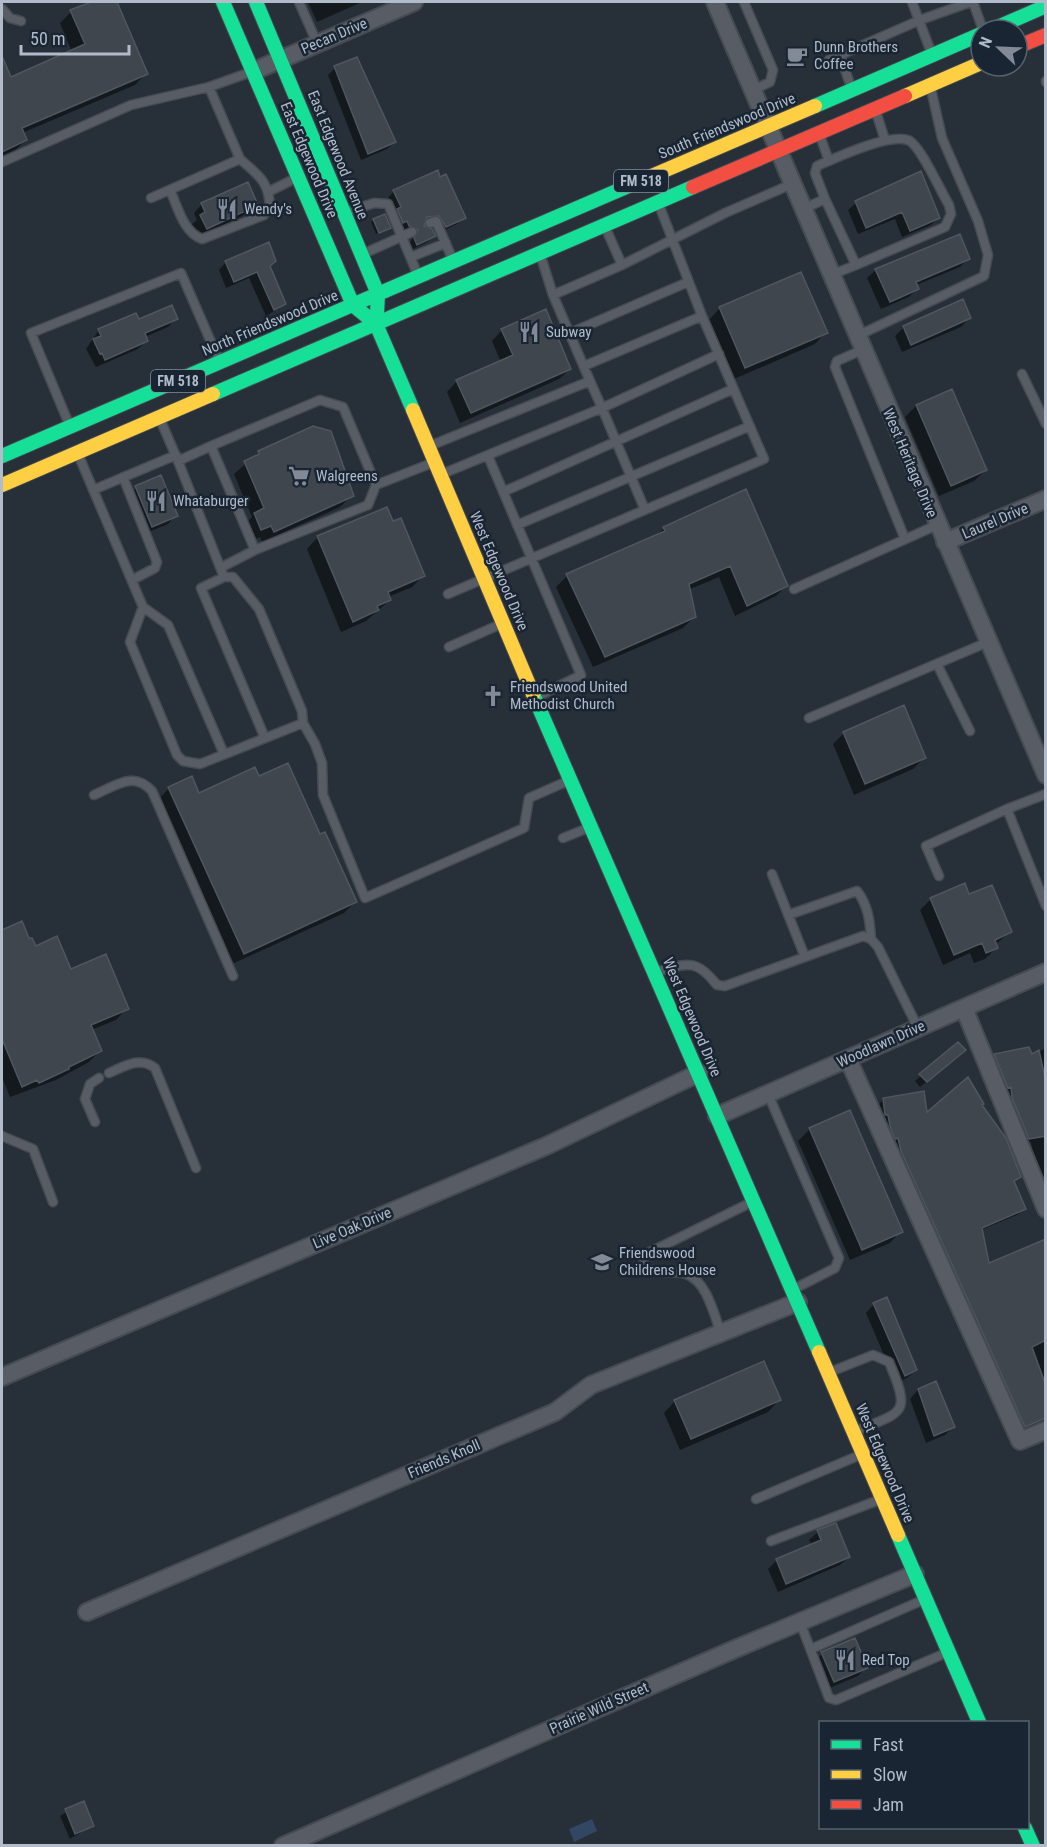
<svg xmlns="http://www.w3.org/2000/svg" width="1047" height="1847" font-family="'Roboto Condensed',sans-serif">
<rect width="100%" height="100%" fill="#272f38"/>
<path fill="#324763" d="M592,1819L597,1831L574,1842L569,1829Z"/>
<path fill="#0007" d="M95,2H115L146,73L135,85L22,133L25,140L14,152L2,157V59L10,79L72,52L60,23L71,12Z
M308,2H362L317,22Z
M335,68L395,142L387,149L361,160L328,75Z
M920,173L939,217L931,225L902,237L895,219L858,234L848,210L856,203Z
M394,191L464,218L457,224L439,233L433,221L424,223L422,226L434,236L427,242L411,250L409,245L413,237L403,232L388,198Z
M202,204L257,205L248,213L198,237L192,224L197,220L194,213Z
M374,220L389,228L376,234L371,222Z
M968,259L960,267L916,285L917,289L909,297L881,309L867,278L876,270Z
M226,262L269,266L285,304L266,316L249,278L226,288L219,270Z
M720,308L826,332L815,344L734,379L709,320Z
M969,318L961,327L902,352L895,336L904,327Z
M176,319L168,327L145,337L146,341L138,349L96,367L86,349L99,330L138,321Z
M502,330L570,369L559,379L460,423L447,392L457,381L501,362L492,341Z
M916,406L986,470L974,481L939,496L905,417Z
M329,433L352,495L340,507L262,542L260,537L250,541L243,526L252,517L234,474L259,452Z
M136,488L176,515L168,524L144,534L127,496Z
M745,491L787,585L776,596L735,616L719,577L688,590L694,617L683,628L593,667L556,587L567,576L655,537L664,528Z
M318,537L423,576L412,587L388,597L390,600L366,621L341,632L307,549Z
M844,733L924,758L913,769L854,795L833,744Z
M258,778L319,836L355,902L344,913L232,964L158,800L169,788L198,795Z
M969,896L1010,932L995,945L996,948L985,959L974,963L970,953L943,965L920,910L931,899Z
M21,923L28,939L35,948L127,1008L116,1020L91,1030L100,1051L89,1062L56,1080L10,1097L2,1077V932Z
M958,1044L959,1055L920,1087L915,1081Z
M1046,1048V1191L1034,1168L1031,1142L1023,1144L990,1061L995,1055L1031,1056Z
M884,1099L926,1115L981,1105L1019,1177L1013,1183L1025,1208L1019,1214L981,1230L988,1265L1046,1256V1420L1020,1431L880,1120L878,1105Z
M810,1129L901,1231L890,1243L850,1260L798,1141Z
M874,1304L916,1370L907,1378L896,1383L866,1313Z
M918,1390L953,1427L945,1435L926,1443L910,1399Z
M779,1400L768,1412L680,1450L664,1413L675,1401Z
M818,1532L849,1557L840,1565L778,1592L768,1569L777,1560L812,1545L809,1540Z
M822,1654L866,1667L858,1676L825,1690L814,1662Z
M83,1803L92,1826L70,1839L60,1816Z"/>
<path fill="#3f464e" stroke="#4f565f" stroke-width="1.5" d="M91,2H117L148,74L22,128L27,140L2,152V56L11,77L85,44L70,10Z
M357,57L396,142L368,154L334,66Z
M438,170L440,177L446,174L466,218L446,227L439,216L427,217L424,226L432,229L436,236L417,245L414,238L418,230L409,226L407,221L403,223L397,209L401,207L393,190Z
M921,171L940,218L910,231L902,212L866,228L855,201Z
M248,182L258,205L207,229L200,215L205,212L201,203Z
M385,214L391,228L379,233L373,219Z
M960,234L970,259L916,282L919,289L890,302L875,269Z
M269,242L276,261L270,266L286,304L274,310L257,272L234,282L225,261Z
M801,272L828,333L745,368L719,307Z
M963,299L971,318L911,345L903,326Z
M172,305L178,319L145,333L148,341L105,360L102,353L100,354L93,339L101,336L98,329L136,313L139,319Z
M546,309L571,369L471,413L456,380L513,355L501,329Z
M952,389L987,470L951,486L916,405Z
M313,426L331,431L354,496L274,532L271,526L261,530L254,513L264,508L244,461L259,454L258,451Z
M161,475L178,516L152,527L135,486Z
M746,489L788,586L747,606L730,566L689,584L696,617L605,657L566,574L665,531L663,527Z
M387,507L393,521L401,518L425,576L388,592L391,600L377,606L379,610L353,622L317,536Z
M904,705L926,758L865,784L843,732Z
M288,763L320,834L325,832L357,902L244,954L168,787L192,776L199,793L255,767L259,776Z
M965,883L969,894L992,885L1012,932L995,940L998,948L986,953L982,943L954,955L930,898Z
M22,921L29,938H32L36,946L57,936L71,969L106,954L129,1009L91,1025L102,1051L69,1067V1069L39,1083L37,1080L22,1087L2,1039V930Z
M958,1042L966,1050L927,1082L919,1074Z
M1029,1047L1032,1054L1039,1050L1046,1083V1136L1029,1139L1012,1098L1011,1087L1008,1088L994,1054Z
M968,1077L984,1104L982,1105L1006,1138L1021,1177L1014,1181L1026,1209L982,1228L989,1263L1046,1239V1340L1032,1347L1046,1386V1418L1025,1427L901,1151L898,1138L895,1139L890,1126L888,1115H885L883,1098L924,1091L927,1112Z
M850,1110L903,1232L862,1250L809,1128Z
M887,1297L917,1370L905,1376L873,1303Z
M764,1361L781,1400L691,1439L674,1400Z
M936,1381L955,1427L934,1436L918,1389Z
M836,1523L850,1557L786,1584L776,1559L821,1540L817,1530Z
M855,1638L868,1668L834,1682L821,1652Z
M84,1801L94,1826L75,1834L65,1809Z"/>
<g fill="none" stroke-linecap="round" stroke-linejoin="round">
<defs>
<path id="lane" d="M299,2L317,43
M744,2L773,70L770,82L753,90
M912,2L931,52
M973,2L983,30
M2,9L10,18L21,21
M840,55L851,87
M829,60L920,20L971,2
M1046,81V82
M876,112L885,140
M820,136L829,161
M2,162L131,105L209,87L251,72
M170,190C178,207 183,232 202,239L264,215L270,208C269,181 259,176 240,159
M270,191L296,178
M151,198L240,159L209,87
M803,209L825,199L815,173L817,166C835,158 893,131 910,141C922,149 940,190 949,205L951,214L945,227L856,265L825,199
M346,212L374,203L388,204L417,273
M430,223L436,221L452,258
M606,229L622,265L725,213L792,184
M365,253L412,232
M411,257L446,243
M541,257L553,295L622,265
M831,275L856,265
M570,333L688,282
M857,336L984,276L988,255L978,221L942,138L931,89
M862,350L837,361L835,367L905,539
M584,366L702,316
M1022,374L1046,424
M590,381L602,408L719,354
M160,419L178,461L211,446
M69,424L31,333L181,273L218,358
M432,445L590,381L553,295
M78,454L143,607L168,625L224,754
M488,456L581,675L537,697
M178,461L224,577
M442,474L602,408L645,510
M123,477L157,562L155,568L132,580
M376,485L368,505L255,550L211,446L320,400L343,407L376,485L432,463
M93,490L176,455
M503,492L733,389
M517,525L750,426
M222,567L255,550
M794,589L937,525
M448,594L764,459L702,316L659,205
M143,607L130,642L177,755L183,761L200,764L303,723
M449,647L501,624
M937,664L970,731
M809,718L988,642
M265,738L201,588L224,577H233L259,609L302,711L303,723L315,744L322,763L323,795L365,898L524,828L529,798L570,780
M1046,794L1007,809L1046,906
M94,795C117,785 133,771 152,791L233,976
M563,838L588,828
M772,874L805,957
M939,876L926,846L1007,809
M788,915L857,891C868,905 870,921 871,939
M655,972C687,964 695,957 717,985L725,986L863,936L871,939L878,947L918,1028
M109,1073C125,1066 140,1056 155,1068L196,1168
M768,1094L839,1258L835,1268L794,1289
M95,1122L85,1099L90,1084L99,1078
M2,1136L33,1149L53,1202
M721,1333C714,1315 707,1281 686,1274C671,1270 659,1275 645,1267L642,1256L752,1202
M830,1372L873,1355L889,1362C912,1416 903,1411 854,1432
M756,1499L860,1455
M771,1541L879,1500
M800,1622L829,1698L836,1700L946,1653
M811,1649L923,1600"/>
<path id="street" d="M715,2L1046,775
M254,71L414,2
M945,542L1046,499
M964,1008L1046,1209
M848,1059L1020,1441L1046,1430
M717,1116L1046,972
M2,1377L546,1146L699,1073
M87,1612L555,1412L591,1385L798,1302
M283,1846L735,1649L915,1574"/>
<path id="fast" d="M223,2L353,305L376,324L413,410
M256,2L378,294L377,313
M991,30L1046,6
M815,106L981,34
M213,394L693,187
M2,456L647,178
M533,694L819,1352
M898,1535L979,1722
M1025,1828L1033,1846"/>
<path id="slow" d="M905,96L981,63
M647,178L815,106
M413,410L533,694
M2,485L213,394
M819,1352L898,1535"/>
<path id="jam" d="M1017,47L1046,35
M693,187L905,96"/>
</defs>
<use href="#lane" stroke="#464b52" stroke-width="11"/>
<use href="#street" stroke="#464b52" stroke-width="20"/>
<use href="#fast" stroke="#464b52" stroke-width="16"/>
<use href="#slow" stroke="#464b52" stroke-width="16"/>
<use href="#jam" stroke="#464b52" stroke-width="16"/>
<use href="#lane" stroke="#585d65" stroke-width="8"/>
<use href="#street" stroke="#585d65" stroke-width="16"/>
<use href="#fast" stroke="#16e098" stroke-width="14"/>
<use href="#slow" stroke="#ffcf43" stroke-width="14"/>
<use href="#jam" stroke="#f24e42" stroke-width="14"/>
</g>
<defs>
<symbol id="cafe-bare" viewBox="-9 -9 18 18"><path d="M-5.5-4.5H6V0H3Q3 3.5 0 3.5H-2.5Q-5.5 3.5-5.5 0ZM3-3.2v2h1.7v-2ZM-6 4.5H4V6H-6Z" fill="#818a96" stroke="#1a2533" stroke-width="2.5" paint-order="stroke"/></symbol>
<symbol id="restaurant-bare" viewBox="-9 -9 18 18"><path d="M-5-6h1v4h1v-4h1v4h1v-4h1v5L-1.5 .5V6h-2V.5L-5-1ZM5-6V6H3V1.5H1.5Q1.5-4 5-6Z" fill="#818a96" stroke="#1a2533" stroke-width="2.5" paint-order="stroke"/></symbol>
<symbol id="supermarket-bare" viewBox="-9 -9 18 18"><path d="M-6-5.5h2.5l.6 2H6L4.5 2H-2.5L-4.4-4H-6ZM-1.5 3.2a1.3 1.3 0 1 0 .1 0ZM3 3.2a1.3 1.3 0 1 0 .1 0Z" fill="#818a96" stroke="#1a2533" stroke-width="2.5" paint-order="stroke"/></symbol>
<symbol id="church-bare" viewBox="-9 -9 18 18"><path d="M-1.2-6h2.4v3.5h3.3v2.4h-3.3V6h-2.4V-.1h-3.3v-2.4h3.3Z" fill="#818a96" stroke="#1a2533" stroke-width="2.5" paint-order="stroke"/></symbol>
<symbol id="school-bare" viewBox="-9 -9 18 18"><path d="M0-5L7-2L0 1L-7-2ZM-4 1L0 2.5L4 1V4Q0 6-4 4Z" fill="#818a96" stroke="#1a2533" stroke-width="2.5" paint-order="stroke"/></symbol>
</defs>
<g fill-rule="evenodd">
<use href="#cafe-bare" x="782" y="41" width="30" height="30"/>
<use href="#restaurant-bare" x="212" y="194" width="30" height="30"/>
<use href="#restaurant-bare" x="514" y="317" width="30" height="30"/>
<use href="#supermarket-bare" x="284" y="461" width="30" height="30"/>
<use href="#restaurant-bare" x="141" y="486" width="30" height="30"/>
<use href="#church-bare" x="478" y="681" width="30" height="30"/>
<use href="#school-bare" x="587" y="1247" width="30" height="30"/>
<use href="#restaurant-bare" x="830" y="1645" width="30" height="30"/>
</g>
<g text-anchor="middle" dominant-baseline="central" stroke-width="5" stroke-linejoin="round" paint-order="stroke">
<g fill="#1a2533" stroke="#848e9c" stroke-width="1.5">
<rect x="614" y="170" width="54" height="22" rx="4.5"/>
<rect x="151" y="370" width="54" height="22" rx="4.5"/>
</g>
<g font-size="14" font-weight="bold" fill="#b1bbc9">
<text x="641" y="181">FM 518</text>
<text x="178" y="381">FM 518</text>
</g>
<g font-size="15" fill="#b1bbc9" stroke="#1a2533">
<text transform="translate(334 36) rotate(-23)">Pecan Drive</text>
<text transform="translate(727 126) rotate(-23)">South Friendswood Drive</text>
<text transform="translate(338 155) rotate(68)">East Edgewood Avenue</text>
<text transform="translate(309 160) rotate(67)">East Edgewood Drive</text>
<text transform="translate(270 323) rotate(-23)">North Friendswood Drive</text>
<text transform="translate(910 463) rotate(67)">West Heritage Drive</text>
<text transform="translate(995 521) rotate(-23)">Laurel Drive</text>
<text transform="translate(499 571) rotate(67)">West Edgewood Drive</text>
<text transform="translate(692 1017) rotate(67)">West Edgewood Drive</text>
<text transform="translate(881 1044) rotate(-24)">Woodlawn Drive</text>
<text transform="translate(352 1228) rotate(-23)">Live Oak Drive</text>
<text transform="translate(444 1459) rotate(-23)">Friends Knoll</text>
<text transform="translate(885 1463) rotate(67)">West Edgewood Drive</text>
<text transform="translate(599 1708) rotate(-24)">Prairie Wild Street</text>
</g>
<g font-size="15" fill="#b1bbc9" stroke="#1a2533" text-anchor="start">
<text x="814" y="47">Dunn Brothers<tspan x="814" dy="17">Coffee</tspan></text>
<text x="244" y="209">Wendy's</text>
<text x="546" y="332">Subway</text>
<text x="316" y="476">Walgreens</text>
<text x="173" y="501">Whataburger</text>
<text x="510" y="687">Friendswood United<tspan x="510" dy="17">Methodist Church</tspan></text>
<text x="619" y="1253">Friendswood<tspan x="619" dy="17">Childrens House</tspan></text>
<text x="862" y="1660">Red Top</text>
</g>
</g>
<rect width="1047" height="1847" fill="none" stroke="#b1bbc9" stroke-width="6"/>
<rect x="819" y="1721" width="210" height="108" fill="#1a2533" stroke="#56616f" stroke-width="1.5"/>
<rect x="831" y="1740" width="30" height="9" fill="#16e098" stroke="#56616f" stroke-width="1.5"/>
<text x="873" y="1751" font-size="18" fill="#b1bbc9">Fast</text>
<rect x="831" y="1770" width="30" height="9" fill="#ffcf43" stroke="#56616f" stroke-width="1.5"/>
<text x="873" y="1781" font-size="18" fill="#b1bbc9">Slow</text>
<rect x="831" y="1800" width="30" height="9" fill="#f24e42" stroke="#56616f" stroke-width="1.5"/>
<text x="873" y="1811" font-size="18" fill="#b1bbc9">Jam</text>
<g transform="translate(999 48) rotate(293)"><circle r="28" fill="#1a2533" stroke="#56616f" stroke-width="1.5"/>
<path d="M0-4.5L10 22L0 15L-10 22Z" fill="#818a96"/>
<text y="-9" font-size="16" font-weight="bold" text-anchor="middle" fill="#b1bbc9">N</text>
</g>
<path d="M21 45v9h108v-9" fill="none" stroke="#b1bbc9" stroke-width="3"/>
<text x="30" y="45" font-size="18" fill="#b1bbc9" stroke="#1a2533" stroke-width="4.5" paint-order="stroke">50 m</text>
</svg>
